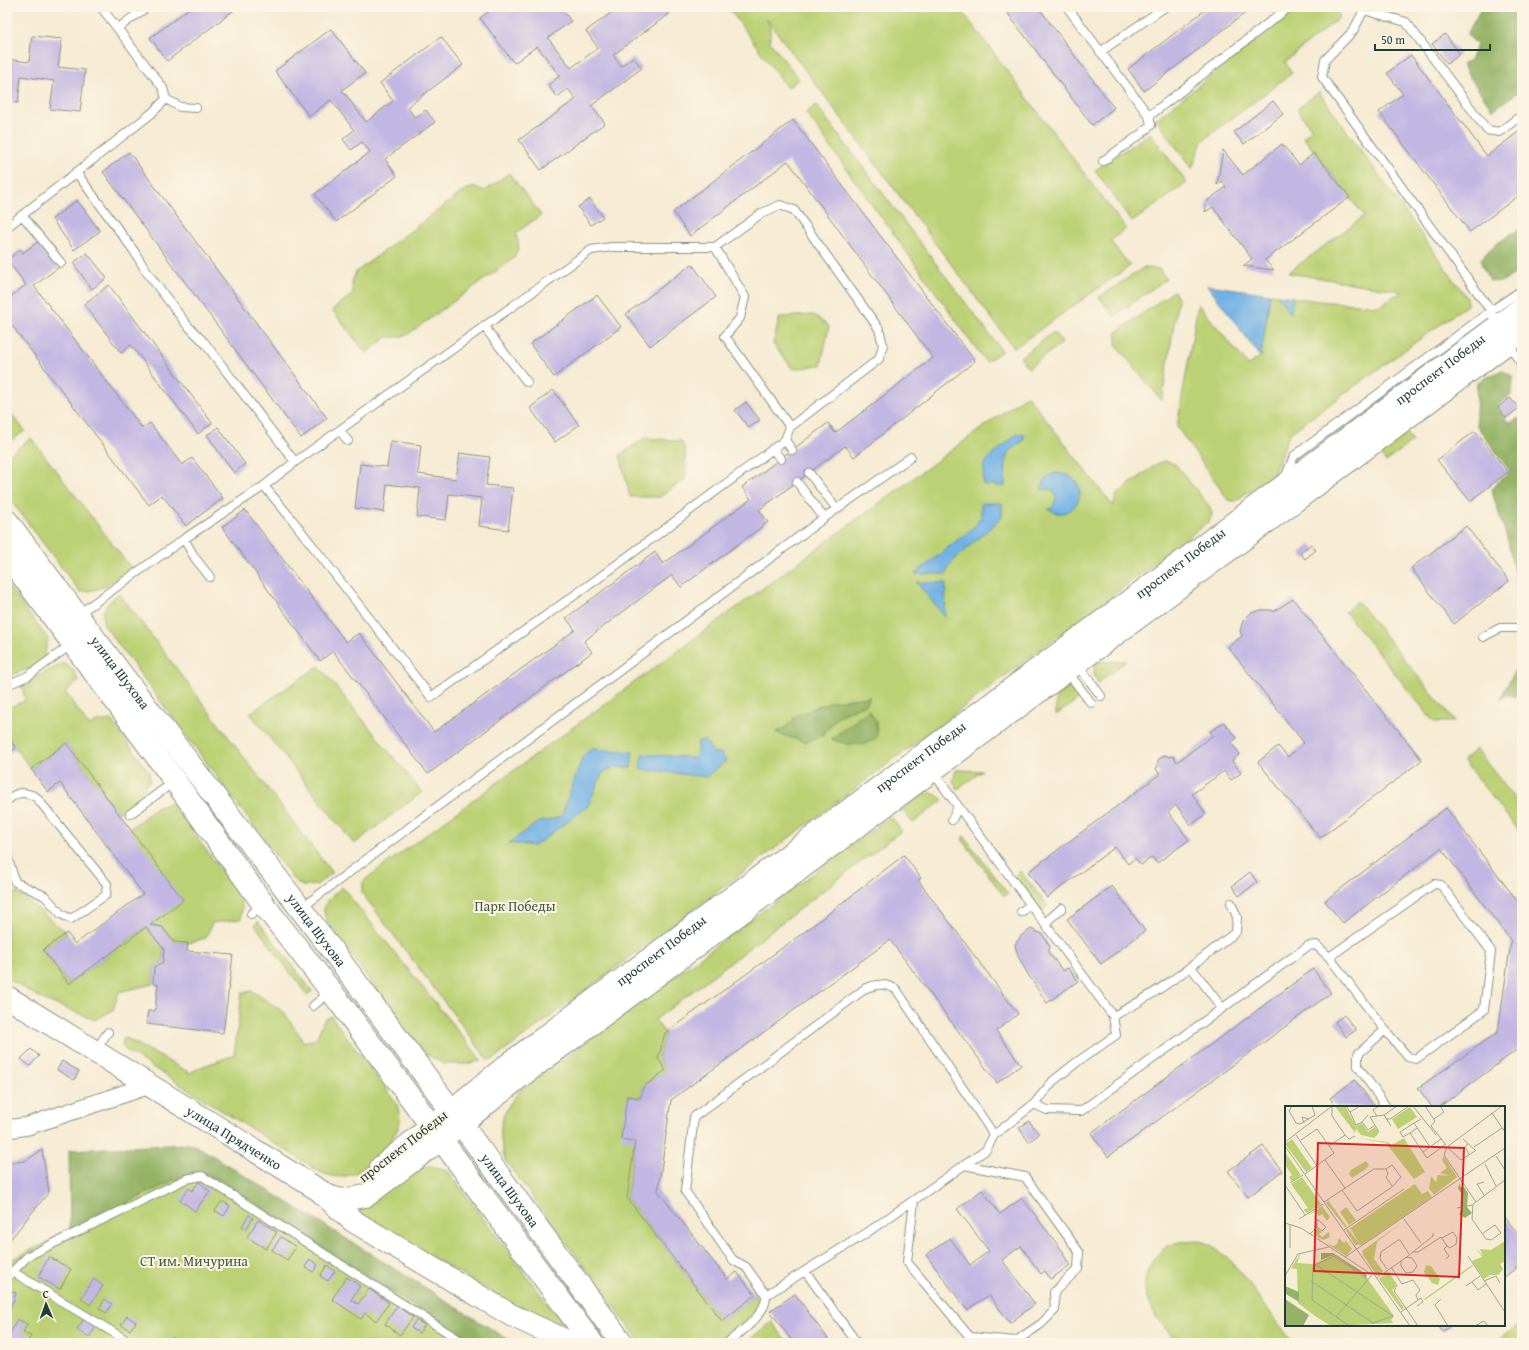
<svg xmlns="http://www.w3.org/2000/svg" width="1529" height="1350" font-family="'Gentium Book Plus',serif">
<rect width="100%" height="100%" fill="#fcf5e5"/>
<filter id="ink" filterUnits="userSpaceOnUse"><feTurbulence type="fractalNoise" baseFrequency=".025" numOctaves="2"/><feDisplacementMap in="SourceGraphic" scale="8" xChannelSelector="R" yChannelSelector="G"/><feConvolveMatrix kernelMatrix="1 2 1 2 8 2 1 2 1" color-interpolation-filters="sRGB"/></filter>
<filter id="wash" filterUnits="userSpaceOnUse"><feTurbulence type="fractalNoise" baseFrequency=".012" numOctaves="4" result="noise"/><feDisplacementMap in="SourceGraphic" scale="16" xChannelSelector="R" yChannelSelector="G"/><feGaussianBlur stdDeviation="0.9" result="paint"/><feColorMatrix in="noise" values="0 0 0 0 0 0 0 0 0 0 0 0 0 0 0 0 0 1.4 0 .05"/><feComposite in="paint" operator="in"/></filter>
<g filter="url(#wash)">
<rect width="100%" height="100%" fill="#f6ebd3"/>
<path fill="#bcd175" stroke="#6e8754" d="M728,7H959L1126,229L1110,241L1130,266L1014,348L766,18L770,26V42L799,79L787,88Z
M1299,7H1334L1340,17L1285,62L1292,73L1202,141L1192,169L1156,119Z
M1319,92L1467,298V305L1290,433L1273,474L1235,501L1228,500L1177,427L1198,304L1248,365L1261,356L1270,294L1318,301L1379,306L1402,291L1288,273L1364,216L1303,137L1312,129L1297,109Z
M816,105L1002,351L986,362L806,113Z
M1150,133L1187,183L1132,222L1095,170Z
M509,173L541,215L516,233C519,245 520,247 514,258L407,335L397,337H387L366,353L332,310L353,294L352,281L356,272L465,190L475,187L485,191Z
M1143,268L1159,269L1166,279L1114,316L1099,297Z
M1174,291L1178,299L1162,401L1116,345L1117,332Z
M814,315L829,326L821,365L793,369L773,344L780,317Z
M1054,332L1062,343L1028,368L1020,357Z
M1027,395L1113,506L1117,494L1158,463L1166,461L1175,464L1210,507L1212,514L1210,520L1157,562L494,1059L488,1060L362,893L363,882L371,875Z
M7,408L25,431L7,443Z
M1405,431L1413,441L1386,462L1378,451Z
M31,438L131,568C113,581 103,591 80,592L7,495V457Z
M645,438L681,441L685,449L686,478L660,497H630L620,455Z
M7,585L48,639L44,658L29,669L7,676Z
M119,593L332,873L316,885L302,886L293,879L104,625C100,608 107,604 119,593Z
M1357,601L1455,722H1434L1345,612Z
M1126,661L1098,683L1094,675L1095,664L1099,662Z
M64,663L74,671L78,681L65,692L89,726L97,722L111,720L149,772L150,780L143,788L138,799L118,813L66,743L31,769L7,736V708L25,701L22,684Z
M319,666L422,792L354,844L250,713Z
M1067,688H1072L1082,697L1056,715V696Z
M1476,749L1522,808V835L1463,760Z
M956,770H957L982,771L958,789L953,782Z
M932,793L938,796L943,800L913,823L902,810L923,794Z
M170,803L238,892L242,906L241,919L212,923L206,938L188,943L174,942L162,927L150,925L129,829L156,808Z
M891,816L901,831L655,1020L665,1033L658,1059L666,1070L643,1087L641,1098L627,1096L635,1141L627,1198L722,1321L755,1295L760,1303L757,1312L717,1343H641L505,1160C497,1129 499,1115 520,1091Z
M964,836L1008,894L1004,896L962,839Z
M1020,871L1048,906L1040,912L1014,877Z
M342,887L482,1061L465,1064H444L424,1053L330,927C318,904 325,903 342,887Z
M17,892L67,933L43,950L69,984L146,927L164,949L163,962L154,967L153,984L119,992L113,1010L95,1020L42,999L7,978V902Z
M258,921L312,991L307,995L255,925Z
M252,991L284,1012L304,1042L316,1039L324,1020L331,1016L397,1104C398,1109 400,1115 400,1120C399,1138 364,1174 346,1176C337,1178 330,1176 322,1173L125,1050L122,1044L124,1037L190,1073L201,1067L234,1055L242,993Z
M423,1167H437L448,1171L568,1331L516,1307L361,1214L358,1209L410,1173Z
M202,1172L218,1179L471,1343H7V1262L186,1174Z
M1198,1240L1211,1245L1233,1263L1293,1343H1177C1166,1328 1149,1312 1146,1294C1141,1274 1155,1250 1173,1244C1181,1241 1190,1241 1198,1240Z
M772,1322L788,1343H745Z
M1522,1322V1343H1494Z"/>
<path fill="#95b366" stroke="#5a784d" d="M1482,7H1513L1516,34L1522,50V89L1493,110L1468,75L1462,64L1470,60L1477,45L1467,34Z
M1522,227V270L1501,282L1490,281L1482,266L1481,259L1493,246Z
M1502,370L1513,377L1512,394L1496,407L1509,423L1522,417V614L1508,541L1491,489L1510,471L1477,426L1476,417L1477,382Z
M1522,657V697L1507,695L1500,699Z
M870,697L867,703L838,716L822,736L805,742L776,733L787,726L796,716L816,707L833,701Z
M869,710L876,721L877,737C864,749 846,745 831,739Z
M190,1144L197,1146L514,1343H471L218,1179L202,1172L186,1174L70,1231L69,1150Z"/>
<path fill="#71b1e5" stroke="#48778c" d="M1207,285L1270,294L1261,357Z
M1278,295L1293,297L1291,314Z
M1017,434H1024V440L1008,453L1006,460L1005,486L983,485L984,466L988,459Z
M1056,473C1094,475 1081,517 1057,513C1054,512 1050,510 1048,509L1053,507L1056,498L1054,491L1049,489H1041C1044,480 1047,475 1056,473Z
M981,503H1002V516L999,520L952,562L948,568L947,574H915L975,526L981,516Z
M916,582L946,583L945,617Z
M698,741H706L713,753H721L726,761L706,777L640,769L642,754L696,758Z
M594,749L633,752L631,768L615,767L603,772L588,806L535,846L509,843L539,822L554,819L562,815L582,758L587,752Z"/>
<g id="blocks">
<path fill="#c2b7e2" d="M191,7H238L167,61L150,38Z
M495,7H560L571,21L548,38L571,68L598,48L586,31L619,7H665L669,14L613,55L621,66L633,57L642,68L591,106L605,123L541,170L519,140L576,99L568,89L557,97L548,85L560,76L537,46L514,63L480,18Z
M1003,7H1038L1114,108L1092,125Z
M1209,7H1253L1144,91L1128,69Z
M331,29L365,73L342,90L366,122L393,101L380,83L441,37L463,65L407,107L415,118L426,110L435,122L385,159L397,176L336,222L315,194L370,152L362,142L351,150L343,139L354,130L331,100L309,116L275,71Z
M1445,34L1460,54L1447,64L1432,44Z
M32,36L62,39L58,67L85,70L80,112L50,109L54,81L21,76L18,103L7,102V59L29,62Z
M1411,55L1487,156L1522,129V193L1470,232L1379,112L1403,94L1387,73Z
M1273,101L1283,114L1244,144L1234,132Z
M793,120L975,361L854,457L845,446L759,510L768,522L681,587L672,575L584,641L592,652L428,774L333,651L320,661L222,527L245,510L346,642L359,633L434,732L575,630L566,618L655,552L663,564L751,499L742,487L748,483L828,423L835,433L933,358L788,161L690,236L673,212Z
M1282,144L1299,165L1314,153L1350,197L1265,260L1274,270L1243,266L1252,259L1213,207L1205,212L1207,201L1226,187L1222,181L1217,185L1223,150L1243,175Z
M129,152L327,418L301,438L103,172Z
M590,199L603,217L591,225L578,207Z
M77,200L100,231L74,250L52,219Z
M39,241L59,267L34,286L142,428L150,423L182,465L192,458L223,498L186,526L162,495L149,505L7,319V299L26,285L7,260L21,249L23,253Z
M87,253L107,278L92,289L73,263Z
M692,264L716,297L650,346L626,314Z
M109,285L212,423L198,434L131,345L121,353L84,304Z
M597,295L621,327L554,377L530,344Z
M553,390L579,425L555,442L530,408Z
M1510,398L1519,408L1506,418L1498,407Z
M746,402L760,420L749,428L735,410Z
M218,427L245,464L234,473L207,435Z
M1475,431L1508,472L1470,501L1437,460Z
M391,441L421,445L418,474L456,479L460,453L490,457L486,485L513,488L508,530L479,526L482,498L449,494L446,520L417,517L420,488L387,484L384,512L355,508L360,464L387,467Z
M1466,526L1509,581L1454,624L1411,568Z
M1311,544L1316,550L1305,559L1300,553Z
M1293,599L1422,760L1320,838L1258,762L1278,746L1288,757L1304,743L1228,647L1242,636L1240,631L1243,621L1251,613L1262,610H1272L1273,612Z
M1224,722L1237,738L1231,743L1240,754L1232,761L1241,773L1231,780L1224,771L1192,794L1206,814L1191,825L1176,805L1168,812L1189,840L1157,863L1152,857L1141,865L1135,858L1128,864L1115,847L1047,898L1028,872L1160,774L1156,769L1158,765V760L1165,755L1169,757L1173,756L1177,762L1213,735L1210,732Z
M7,736L16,748L7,755Z
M66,743L183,900L150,925L162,927L174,942L188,943L187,951L233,955L223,1033L146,1024L148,1011H155L158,984H153L154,967L163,962L164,949L146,927L69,984L43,950L67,933L75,944L143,894L60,783L48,792L31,769Z
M1446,808L1522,907V1046L1439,1107H1432L1418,1088L1498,1032L1511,941L1441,848L1343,923L1325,901Z
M904,855L921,878L918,880L1018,1014L996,1031L1021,1065L997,1083L890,940L671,1100L658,1191L727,1279L737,1272L755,1295L722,1321L627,1198L635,1141L621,1139L627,1096L641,1098L643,1087L666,1070L658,1059L665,1033L807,930Z
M1250,872L1257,882L1239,896L1232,886Z
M1112,886L1145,931L1101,964L1067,919Z
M1031,929L1042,934L1050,947L1048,952L1063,971L1068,968L1078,981L1047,1003L1027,973L1018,956L1015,945L1021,936Z
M1313,969L1331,993L1108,1157L1091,1133Z
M1344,1015L1356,1030L1346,1037L1335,1022Z
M31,1049L39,1056L30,1066L21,1059Z
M62,1061L79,1071L74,1080L57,1070Z
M1355,1080L1375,1107H1336L1330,1098Z
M1029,1121L1039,1134L1029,1142L1019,1128Z
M1263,1146L1282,1171L1248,1197L1228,1171Z
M42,1150L49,1192L8,1242L7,1241V1163L25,1161Z
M199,1182L210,1191L195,1211L180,1200L189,1188L192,1191Z
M982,1190L1000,1214L1022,1198L1064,1253L1063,1254L1070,1265L1051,1279L1045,1271L1041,1274L1021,1246L1002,1260L1035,1304L1010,1323L989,1295L967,1310L926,1255L950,1238L970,1265L989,1251L957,1209Z
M222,1201L230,1206L224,1216L215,1211Z
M249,1215L253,1218L246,1229L242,1226Z
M1504,1216L1522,1239V1264L1504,1277Z
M258,1220L277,1232L266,1249L247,1237Z
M281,1237L296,1247L287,1260L272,1250Z
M49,1257L71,1269L60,1289L38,1277Z
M310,1259L318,1265L313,1272L305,1267Z
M327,1265L335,1271L328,1281L320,1276Z
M347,1277L360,1286L351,1300L358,1304L369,1289L389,1303L376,1321L365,1313L361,1319L332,1299Z
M94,1279L103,1286L90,1305L81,1298Z
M7,1290L16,1293L7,1318Z
M795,1294L811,1316L831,1343H794L770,1311Z
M105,1299L112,1304L106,1313L99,1308Z
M397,1306L413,1317L400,1335L385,1324Z
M127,1316L136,1322L130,1330L121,1325Z
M17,1319L27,1324L23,1333L31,1336L27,1343H7V1340Z
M84,1319L96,1327L89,1337L77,1329Z
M416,1320L425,1325L419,1333L411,1328Z
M1437,1325H1452L1443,1332Z
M172,1337L179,1342L178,1343H168Z"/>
</g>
</g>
<g filter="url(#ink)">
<use href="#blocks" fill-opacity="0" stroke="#8a9484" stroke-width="1"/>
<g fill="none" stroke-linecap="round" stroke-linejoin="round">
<defs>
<path id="lane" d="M1067,7L1149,116L1289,7
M1362,7L1364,10L1353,31L1325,60L1322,77L1491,311L1499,326
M1364,10L1406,22L1487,130L1499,132L1522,115
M118,28L147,7
M1100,52L1165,7
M166,99L180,107L196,108
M1103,161L1141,134L1151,125L1149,116
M76,172L134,251L146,271L187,325L204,342L295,462
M22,215L61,263
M7,227L152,113L166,99L163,88L101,7
M715,247L745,297L740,318L725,336L790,427
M485,325L489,333L527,382
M1508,343L1522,365
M340,431L348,441
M785,440L792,450
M772,449L781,459
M809,473L837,509
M1285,478L1294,456L1491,311L1522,290
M797,482L824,518
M184,539L195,558L210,577
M77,615L184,539L264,486L295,462L591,250L612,247H715L762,213L780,205L794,210L879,329L883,345L879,359L790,427L785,440L596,580L431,697L290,517L264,486
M1483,637L1500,628H1522
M1078,665L1101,696
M1067,671L1091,703
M7,685L28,676L72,644
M7,801C17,791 24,791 36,797L107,884L106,895L71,919L61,914L45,896L15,882L7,855
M130,814L175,781
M952,820L958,807
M300,909L824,518L911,457
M1021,912L1030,905
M251,914L263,905
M1045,923L1062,908
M1329,957L1434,884L1441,885L1491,951L1484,1010L1416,1059L1408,1057L1385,1030
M1191,967L1222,1008
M313,1006L330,992
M1113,1016C1158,994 1197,962 1236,932L1237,917L1231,903
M95,1051L108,1032
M1034,1104L1047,1110L1081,1111L1308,946L1316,945L1329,957L1385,1030L1358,1054V1066L1386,1107
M914,1201L907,1262L970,1337L1016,1341L1041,1324L1055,1310L1054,1292L1078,1269L1079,1252L1025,1177L964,1165
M805,1271L857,1343
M13,1272L131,1343
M7,1277L28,1256L186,1179L202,1176L464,1343
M766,1295L746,1267L733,1260L685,1191L694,1117L866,988C878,984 884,983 896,989L994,1135
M727,1343C740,1333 768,1313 766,1295L865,1234L986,1150L994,1135L1034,1104L1053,1081L1077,1062L1116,1035L1113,1016L932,771"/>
<path id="street" d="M7,1129L28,1126L150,1085"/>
<g id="secondary">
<path id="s1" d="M7,521C123,679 244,833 362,990C449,1107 536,1225 622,1343"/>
<path d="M7,555L175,781L264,905L341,1004L592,1343"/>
<path id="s2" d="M7,997L330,1197L342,1200L366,1196L461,1124L520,1077L1522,332"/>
<path id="s3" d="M381,1167L510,1063L1522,308"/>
<path d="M323,1194L353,1221L511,1315L571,1343"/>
</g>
</defs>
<use href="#lane" stroke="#8a9484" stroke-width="10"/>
<use href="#street" stroke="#8a9484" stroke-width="19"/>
<use href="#secondary" stroke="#8a9484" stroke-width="24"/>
<use href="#lane" stroke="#fff" stroke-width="8"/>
<use href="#street" stroke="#fff" stroke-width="17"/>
<use href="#secondary" stroke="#fff" stroke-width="22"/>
</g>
</g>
<g text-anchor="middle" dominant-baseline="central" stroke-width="4" stroke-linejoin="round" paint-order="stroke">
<g font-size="14" fill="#1f3d34" stroke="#fcf5e5">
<text stroke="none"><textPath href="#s3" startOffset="1326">проспект Победы</textPath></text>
<text stroke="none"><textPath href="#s3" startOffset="1002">проспект Победы</textPath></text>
<text stroke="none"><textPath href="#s1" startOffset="189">улица Шухова</textPath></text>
<text stroke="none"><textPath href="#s3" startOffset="678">проспект Победы</textPath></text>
<text stroke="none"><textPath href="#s1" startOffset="513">улица Шухова</textPath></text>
<text stroke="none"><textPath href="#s3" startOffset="354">проспект Победы</textPath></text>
<text stroke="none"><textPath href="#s2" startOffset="267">улица Прядченко</textPath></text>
<text transform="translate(403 1146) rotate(-38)">проспект Победы</text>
<text stroke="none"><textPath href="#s1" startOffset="837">улица Шухова</textPath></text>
</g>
<g font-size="14" fill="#3e5b41" stroke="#fcf5e5">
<text x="515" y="906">Парк Победы</text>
<text x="194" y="1261">СТ им. Мичурина</text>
</g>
</g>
<g transform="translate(1285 1106)">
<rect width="220" height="220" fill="#f6ebd3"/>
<path d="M50,0H60L71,20L77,17L83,26L90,21L94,27L89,32L81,30L76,29L71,23L70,27ZM125,1L132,11L113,23L107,13ZM72,32L102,36L107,39L119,32L140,66L129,73L101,37ZM7,33L27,62L21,66L0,38ZM0,46L16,69L7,76L4,71L7,69L0,59ZM159,50L172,71L149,89L144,82L146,70L151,76L153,69L165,70L155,67L162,62L157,54ZM81,55L84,59L81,63L67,72L64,68L66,64ZM17,71L36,98L22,107L18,104L23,102L6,78ZM130,78L137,88L143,85L147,91L77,139H70L61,124L63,123L74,137L65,122ZM43,94L62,121L61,122L41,97ZM37,100L45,111L42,115L37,108L34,110L30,106L23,109ZM61,101L71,114L64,119L55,106ZM115,118L92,136L89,153L98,165L101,163L92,170L78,149L77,145ZM32,122L37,126L34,128L37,131L44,126L45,131L39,134L34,132L28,127ZM54,132L59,137L61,135L67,143L61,150L41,137L48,140L52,138ZM220,135V155L215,158L218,163L213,169H205L199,173L187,155L197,151L191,142L198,150L195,143L206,144ZM16,147L12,157L29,158L49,149L82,172L109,210L106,214L108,217L46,220L30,210L13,197L12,163L6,162ZM141,159L146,160L155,173L153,179L147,177L139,166ZM187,159L188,160L140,194L139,193ZM103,165L113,180L107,184L119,202L117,204L94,173Z" fill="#bcd175"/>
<path d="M175,77V81H179L183,87L182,101L187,107L180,112L174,108L177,103L176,87L173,82ZM36,147H48L81,168L82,172L49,149L36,154ZM0,180L14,186V196L1,188ZM0,193L24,209L18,220H0Z" fill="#95b366"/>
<path fill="none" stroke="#a0a593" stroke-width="1" d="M7,0L4,5L11,17L15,18L30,9L27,0M47,0V10L60,29L64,33L70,30M61,0L65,6L75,0M94,0L88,4L92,10L99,9L112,0M128,0L151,29M140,0L150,15L146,20L161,39M65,6L71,19L77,16M207,7L220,26M83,9L77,16L83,24L89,20M99,9L106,20M92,10L85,11L94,26M101,13H105L124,0M136,13L129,17L145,41M149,13L159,6L155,0M19,17L17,11L24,13M132,22L125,27L142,52L161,38M125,27L118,31L115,26L129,17M11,29L32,60M178,33L191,45M16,34L32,23L49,47L20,68M0,36L47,0M183,38L180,41L184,48M0,40L125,220M44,40L60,29M189,41L217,22M163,42L176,54L190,45M138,46L156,33M211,50L220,64M40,54L60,82M200,58L211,80M101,63L103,68L101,71L107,80M5,77L18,69M0,79L20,109M199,89L192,78L199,76M39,96L89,63H101L107,59L116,71L107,81L72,105L57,84M191,96L220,74M172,102L187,99M14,113L38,98M119,113L136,137M0,117L16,122L86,168M5,118V142M59,124L119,83M198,127L210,119L216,127L206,134L201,133L187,113L188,98L191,96L159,49L162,41L217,0M25,128L32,121V113L41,121L37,125L32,121M157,132L168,126L172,132L171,138L165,142L162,140M128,146H133L156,131L162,140L159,143L164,150L161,153M183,150L220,206M60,151L220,42M116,155V160L121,167L128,166L132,160L127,152L121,151M106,161L117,178L128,174L135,184L131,189L133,194M102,163L95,153L96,146L113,134H115L124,148M0,170L13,148L44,141M92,172L123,150L148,130V127M26,175L88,217L108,210L30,158M199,175L211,170L215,177M187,176L193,184L201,178M181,180L195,170M111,182L109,185L133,220M156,193L150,199L163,220M116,206L136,192L138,196L132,200M51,211L87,169M63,219L27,194L28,160L49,150L82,173M190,220L199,215L203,220"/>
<path fill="#d62828" fill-opacity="0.15" stroke="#d62828" stroke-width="2" d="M33,37L179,42L174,171L29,165Z"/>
<rect width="220" height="220" fill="none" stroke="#1f3d34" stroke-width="2"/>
</g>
<rect width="1529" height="1350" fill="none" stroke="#fcf5e5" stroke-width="24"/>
<g transform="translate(46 1304) rotate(358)" stroke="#fcf5e5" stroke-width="3" paint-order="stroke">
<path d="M0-3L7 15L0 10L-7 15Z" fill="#1f3d34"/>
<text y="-6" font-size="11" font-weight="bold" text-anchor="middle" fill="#1f3d34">С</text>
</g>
<path d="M1375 44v6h115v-6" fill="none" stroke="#1f3d34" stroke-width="2"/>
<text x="1381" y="44" font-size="12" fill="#1f3d34" stroke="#fcf5e5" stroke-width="3" paint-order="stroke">50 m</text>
</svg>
